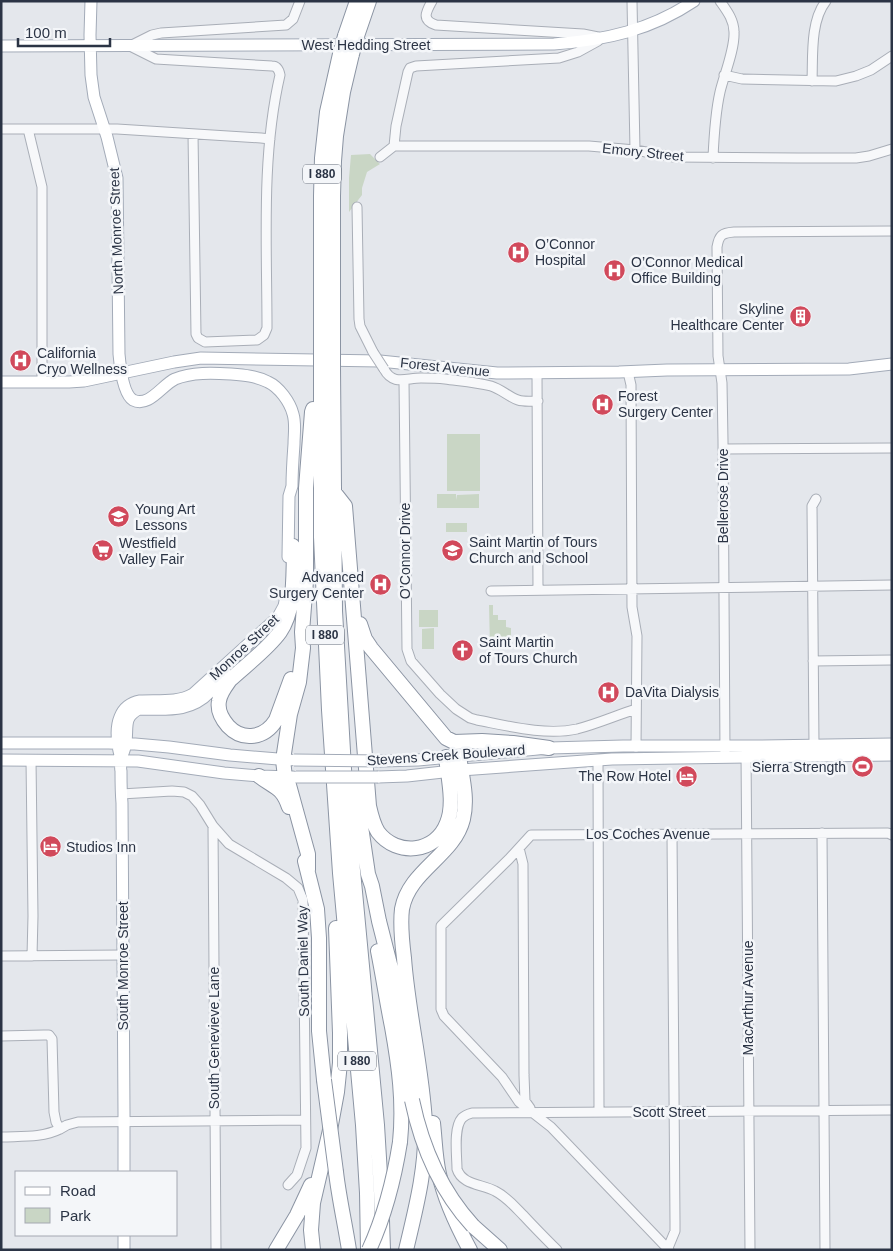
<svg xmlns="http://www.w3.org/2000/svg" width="893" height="1251" font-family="Helvetica,sans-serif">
<rect width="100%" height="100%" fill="#e4e7ec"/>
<path fill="#c9d6c5" d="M370,154L380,164L367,172L362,188V195L349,212V178L351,155Z
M447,434H480V491H447Z
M437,494H456V500L457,495L479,494V508H437Z
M446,523H467V532H446Z
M489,605H493V615H498V620H506V627L511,628V649H490Z
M419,610H438V627H419Z
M434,628V649H422V629Z"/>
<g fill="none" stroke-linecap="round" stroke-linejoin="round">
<defs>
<path id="minor" d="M432,1C426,12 421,20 436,25L583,34L598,37
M632,1L635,150
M132,45L152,35L161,33L286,25L293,19L300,1
M130,46L156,59L272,66C277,66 279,70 280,75C261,157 267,244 267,328L264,335L257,340L205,342L198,338L196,334L193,134
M724,75L742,79L836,81L856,76L871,70L892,56
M812,81C813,57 810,21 826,1
M1,129H117L261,138L270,139
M28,129L42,187V382
M394,146H589L635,150L674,157L798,158H856L869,156L892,149
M394,146L396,126L408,72L410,68L416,66L559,58L578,52L598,41
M380,157L394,146
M713,158C714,135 715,114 720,92C724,75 735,49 734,32C734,20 727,11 720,1
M357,207L359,319L360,326L373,352
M384,369C393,386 406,378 421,378C429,378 437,378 445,379C460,381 476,382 491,386C501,389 509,397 518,400C524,402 531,401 538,401
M628,372L631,385L632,607L637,636L636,747
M537,373L538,590
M404,381L407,649L411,661L440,694L456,709L470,718L477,720C508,726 546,736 577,729C597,724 617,715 636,709
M723,449L892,448
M491,591L892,585
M813,661L892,660
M814,745L812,506L816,499
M725,752L723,441L722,383L718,356L717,247C719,235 722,233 734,232L892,231
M746,753L750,1250
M31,760L33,916L32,956
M598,760L599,1112
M121,794L172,791L184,792L192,796L200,805L213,826L229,844L286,878L298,888L303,900L306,1148L297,1175L288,1185
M213,826L216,1250
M822,833L825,1250
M519,848L523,864L524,1075L525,1101L530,1108
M1,956L123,955
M1,1036L44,1035H49L52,1039L54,1112L56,1122L60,1129C42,1138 21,1136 1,1137
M60,1129L67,1125L78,1122L305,1120
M668,1248L675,1231V1221L672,834
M557,1250C546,1239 535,1228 524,1216C515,1207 507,1197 495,1191C482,1184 462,1185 457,1169C457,1156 453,1128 462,1118C465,1115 468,1114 472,1113L892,1110
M669,1250L551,1127L519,1102L502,1077L444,1016L441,1009V926L444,923L509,859L531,835L888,833L892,835"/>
<path id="major" d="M91,1L90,35L91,75L94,97L107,137L117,178L119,354C120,365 123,394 133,400C149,408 162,385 175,379C192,372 213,373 231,374C244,375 256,376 268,382C279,387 290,402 293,414C296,424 294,434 294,444C293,458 292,472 292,486L289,496L288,557
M1,46L554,44C606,40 651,30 694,1
M1,382H69L84,381L174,362L201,358L380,361L497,373L619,372L667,370L849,369L892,364
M1,743H109L135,744L169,747L230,755L290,760
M121,758C123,753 126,747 126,742C128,727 123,717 139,709C166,709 190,713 210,692C216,686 220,679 226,674
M1,760L138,761L224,773L259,776L293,777
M381,761L418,760L549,748L623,746H757L892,744
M378,777L407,776L461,770L612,759L892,755
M124,1172V1113L122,803C121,792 121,782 121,771C120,767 121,763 121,759C120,754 118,749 118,744C115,725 119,705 140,701C157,700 178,703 193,694L278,617L284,606L286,596
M124,1235V1250"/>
<path id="highway" d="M345,36L357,1
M357,36L369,1
M321,350V196L322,158L327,112L340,54
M333,350V196L334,161L336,136L343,92L352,54
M321,367V537L329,710L340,873L363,1125L367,1193L368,1250
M333,368L335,611L345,786L377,1125L381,1191L383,1250
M334,492L345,506L369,806C371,815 373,824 378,832C397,857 436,853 447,823C455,804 448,777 446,757
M360,624L365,639L371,648L446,738L454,742L482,741L513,743L549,748
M291,679L276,720C265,738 243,742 228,726C222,719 217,711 219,701C220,693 225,687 230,680C245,666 268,649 280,632C295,610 293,579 294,553L293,546
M259,776C274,788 282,786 289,807
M354,779L368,874L372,886L379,921L397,992L412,1100
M305,861L317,909L319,938V1031L324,1080
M308,870V854L289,785L285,777L283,760L290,714L299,682L303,648L302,632L306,581V488L312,412L313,409
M378,951C383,976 387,1002 392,1027C399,1066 404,1102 400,1142
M433,1123C435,1140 435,1157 439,1174C445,1201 457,1226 470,1250
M336,1172C339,1198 345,1224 349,1250
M473,1226L500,1250
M276,1250L297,1215L311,1185
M313,1250L311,1230L313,1203L330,1130L337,1092L340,1063V1033L336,928
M406,1250C416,1208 427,1166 425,1123C422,1067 408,1013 404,958C402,942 400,925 402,909C409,870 454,856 463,819C468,798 462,777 459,756"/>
</defs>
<use href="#minor" stroke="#a9aeb7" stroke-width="11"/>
<use href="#major" stroke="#a3abb8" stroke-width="13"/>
<use href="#highway" stroke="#8b94a3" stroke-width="16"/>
<use href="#minor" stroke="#f7f8fa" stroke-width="9"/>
<use href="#major" stroke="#fff" stroke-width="11"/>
<use href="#highway" stroke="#fff" stroke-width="14"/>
<defs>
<path id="minor-bridge" d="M373,352L384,369"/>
<path id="major-bridge" d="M294,760L381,761
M296,777H378"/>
<path id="highway-bridge" d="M340,54L345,36
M352,54L357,36
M333,350V368
M321,367V350
M324,1080L336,1172
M412,1100C422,1148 440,1190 473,1226
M369,1250C385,1215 394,1180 400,1142"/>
</defs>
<use href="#minor-bridge" stroke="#a9aeb7" stroke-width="11" stroke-linecap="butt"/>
<use href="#major-bridge" stroke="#a3abb8" stroke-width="13" stroke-linecap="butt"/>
<use href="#highway-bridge" stroke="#8b94a3" stroke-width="16" stroke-linecap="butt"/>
<use href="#minor-bridge" stroke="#f7f8fa" stroke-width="9"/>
<use href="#major-bridge" stroke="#fff" stroke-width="11"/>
<use href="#highway-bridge" stroke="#fff" stroke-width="14"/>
</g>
<defs>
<symbol id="hospital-disc" viewBox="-11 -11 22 22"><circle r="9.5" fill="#d1495b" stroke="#f4f6f9"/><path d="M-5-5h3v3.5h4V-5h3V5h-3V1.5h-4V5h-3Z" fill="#fff"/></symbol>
<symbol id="building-disc" viewBox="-11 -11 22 22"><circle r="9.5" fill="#d1495b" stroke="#f4f6f9"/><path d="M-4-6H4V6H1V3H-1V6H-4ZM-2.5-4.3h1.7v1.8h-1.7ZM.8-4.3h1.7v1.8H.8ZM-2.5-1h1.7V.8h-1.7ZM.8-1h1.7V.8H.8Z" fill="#fff"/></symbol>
<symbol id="school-disc" viewBox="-11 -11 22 22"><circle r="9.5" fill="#d1495b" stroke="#f4f6f9"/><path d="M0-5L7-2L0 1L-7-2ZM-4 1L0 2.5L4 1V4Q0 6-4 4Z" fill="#fff"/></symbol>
<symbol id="supermarket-disc" viewBox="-11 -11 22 22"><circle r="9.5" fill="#d1495b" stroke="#f4f6f9"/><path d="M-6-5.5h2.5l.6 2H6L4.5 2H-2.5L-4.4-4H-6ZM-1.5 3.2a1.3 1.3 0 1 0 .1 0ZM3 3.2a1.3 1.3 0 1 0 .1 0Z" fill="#fff"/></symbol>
<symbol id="church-disc" viewBox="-11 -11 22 22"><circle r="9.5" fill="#d1495b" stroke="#f4f6f9"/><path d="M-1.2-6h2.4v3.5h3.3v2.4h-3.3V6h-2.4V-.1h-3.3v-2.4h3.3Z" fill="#fff"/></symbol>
<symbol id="stadium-disc" viewBox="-11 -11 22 22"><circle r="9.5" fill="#d1495b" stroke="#f4f6f9"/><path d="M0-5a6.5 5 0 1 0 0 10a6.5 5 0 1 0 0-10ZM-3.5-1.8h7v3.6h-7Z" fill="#fff"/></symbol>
<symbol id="hotel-disc" viewBox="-11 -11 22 22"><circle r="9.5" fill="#d1495b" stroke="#f4f6f9"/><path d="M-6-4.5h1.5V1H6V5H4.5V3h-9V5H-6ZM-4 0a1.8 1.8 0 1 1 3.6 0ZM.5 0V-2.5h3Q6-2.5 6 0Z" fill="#fff"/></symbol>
</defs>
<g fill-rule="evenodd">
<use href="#hospital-disc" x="506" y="240" width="25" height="25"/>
<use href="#hospital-disc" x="602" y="258" width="25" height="25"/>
<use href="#building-disc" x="788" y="304" width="25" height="25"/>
<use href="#hospital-disc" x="8" y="348" width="25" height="25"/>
<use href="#hospital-disc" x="590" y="392" width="25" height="25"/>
<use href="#school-disc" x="106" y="504" width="25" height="25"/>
<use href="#school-disc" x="440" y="538" width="25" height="25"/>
<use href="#supermarket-disc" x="90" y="538" width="25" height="25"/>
<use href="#hospital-disc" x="368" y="572" width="25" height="25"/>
<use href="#church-disc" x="450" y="638" width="25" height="25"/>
<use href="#hospital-disc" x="596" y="680" width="25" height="25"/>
<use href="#stadium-disc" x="850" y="754" width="25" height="25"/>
<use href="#hotel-disc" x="674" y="764" width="25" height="25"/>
<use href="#hotel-disc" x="38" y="834" width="25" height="25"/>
</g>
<g text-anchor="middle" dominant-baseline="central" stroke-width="5" stroke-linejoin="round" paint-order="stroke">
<g fill="#f4f6f9" stroke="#676e7b" stroke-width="1">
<rect x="303" y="164.5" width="38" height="19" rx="4"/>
<rect x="306" y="625.5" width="38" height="19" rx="4"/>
<rect x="338" y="1051.5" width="38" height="19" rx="4"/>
</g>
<g font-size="12" font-weight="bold" fill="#2b3445">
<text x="322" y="174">I 880</text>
<text x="325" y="635">I 880</text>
<text x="357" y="1061">I 880</text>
</g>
<g font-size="14" fill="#2b3445" stroke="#f4f6f9">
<text x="366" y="45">West Hedding Street</text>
<text transform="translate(643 152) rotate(6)">Emory Street</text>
<text transform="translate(116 231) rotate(-92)">North Monroe Street</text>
<text transform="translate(445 367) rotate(6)">Forest Avenue</text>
<text transform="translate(723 496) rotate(-90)">Bellerose Drive</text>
<text transform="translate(405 551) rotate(-90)">O’Connor Drive</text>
<text transform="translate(244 647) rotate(-43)">Monroe Street</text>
<text transform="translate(446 755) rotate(-4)">Stevens Creek Boulevard</text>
<text x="648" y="834">Los Coches Avenue</text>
<text transform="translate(303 961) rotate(-91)">South Daniel Way</text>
<text transform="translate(123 966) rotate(-90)">South Monroe Street</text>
<text transform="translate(748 998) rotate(-90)">MacArthur Avenue</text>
<text transform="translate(214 1038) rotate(-90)">South Genevieve Lane</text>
<text x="669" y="1112">Scott Street</text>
</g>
<g font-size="14" fill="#2b3445" stroke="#f4f6f9" text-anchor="start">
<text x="535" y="244">O’Connor<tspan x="535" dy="16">Hospital</tspan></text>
<text x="631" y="262">O’Connor Medical<tspan x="631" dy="16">Office Building</tspan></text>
<text x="784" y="309" text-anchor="end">Skyline<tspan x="784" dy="16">Healthcare Center</tspan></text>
<text x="37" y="353">California<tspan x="37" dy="16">Cryo Wellness</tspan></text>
<text x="618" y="396">Forest<tspan x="618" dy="16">Surgery Center</tspan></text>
<text x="135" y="509">Young Art<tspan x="135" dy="16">Lessons</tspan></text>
<text x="469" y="542">Saint Martin of Tours<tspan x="469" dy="16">Church and School</tspan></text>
<text x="119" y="543">Westfield<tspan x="119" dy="16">Valley Fair</tspan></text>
<text x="364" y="577" text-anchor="end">Advanced<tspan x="364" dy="16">Surgery Center</tspan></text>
<text x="479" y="642">Saint Martin<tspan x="479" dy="16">of Tours Church</tspan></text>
<text x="625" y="692">DaVita Dialysis</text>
<text x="846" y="767" text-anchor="end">Sierra Strength</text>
<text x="671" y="776" text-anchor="end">The Row Hotel</text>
<text x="66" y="847">Studios Inn</text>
</g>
</g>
<rect width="893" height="1251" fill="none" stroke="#2b3445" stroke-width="5"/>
<rect x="15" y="1171" width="162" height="65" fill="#f4f6f9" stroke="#a4a8b1"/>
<rect x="25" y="1187" width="25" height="8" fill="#ffffff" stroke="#a4a8b1"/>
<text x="60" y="1196" font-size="15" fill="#2b3445">Road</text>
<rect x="25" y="1208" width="25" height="15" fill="#c9d6c5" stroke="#a4a8b1"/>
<text x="60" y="1221" font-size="15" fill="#2b3445">Park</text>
<path d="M18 38v8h92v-8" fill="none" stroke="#2b3445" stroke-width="2.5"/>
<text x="25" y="38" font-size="15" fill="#2b3445" stroke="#f4f6f9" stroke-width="4" paint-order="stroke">100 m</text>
</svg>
